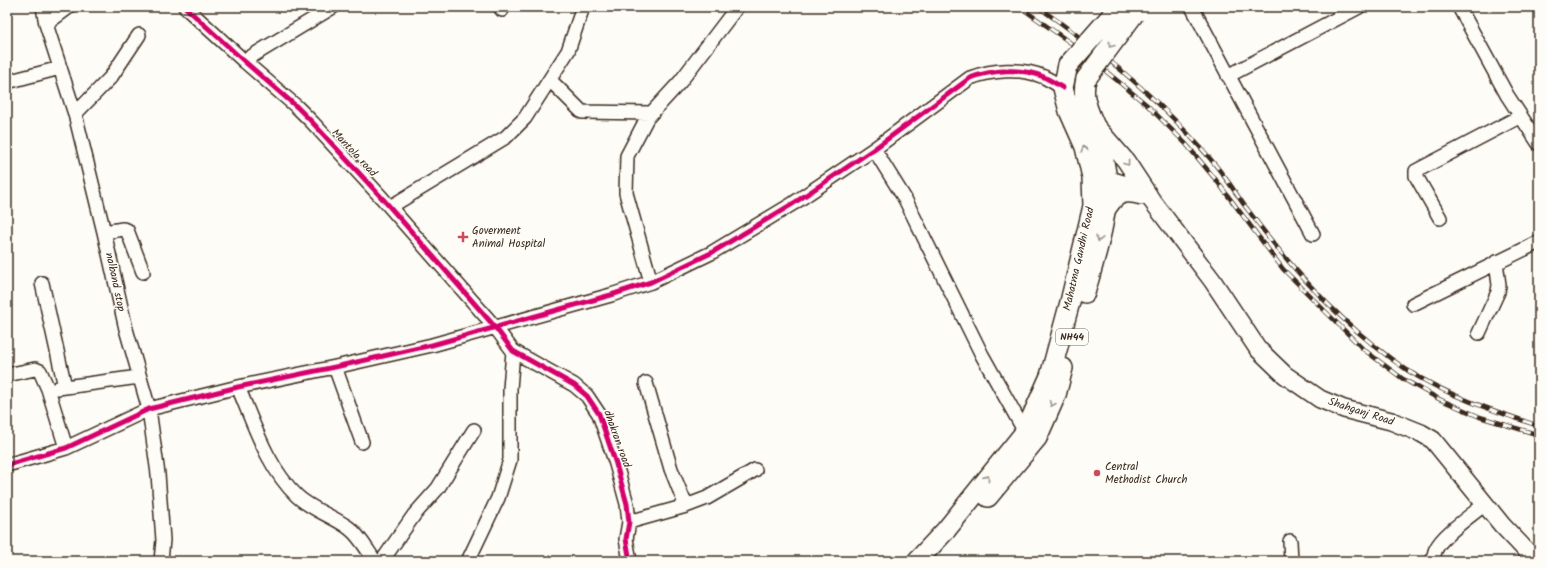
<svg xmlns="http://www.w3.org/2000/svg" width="1546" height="568" font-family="Kalam,sans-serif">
<rect width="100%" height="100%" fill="#fdfcf7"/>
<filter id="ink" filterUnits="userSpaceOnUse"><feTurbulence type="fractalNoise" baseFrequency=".025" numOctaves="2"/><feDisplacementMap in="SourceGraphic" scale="8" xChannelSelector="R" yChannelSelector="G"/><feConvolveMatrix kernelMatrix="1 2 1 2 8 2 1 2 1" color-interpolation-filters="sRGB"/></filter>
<g filter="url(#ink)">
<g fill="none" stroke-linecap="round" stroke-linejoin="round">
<defs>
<path id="minor" d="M43,7L46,24L75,114L104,232L126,329L149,409L158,474L163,540L161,561
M185,7L244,61L297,107L312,122L382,198L495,327L513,351L574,385L587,396L599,414L616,464L627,504L629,522L626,539L630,561
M500,7L502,10
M1192,7L1313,234
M1459,7L1507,95L1539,144
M46,24L69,7
M244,61L333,7
M1228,76L1359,7
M550,80L582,112L651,113
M7,82L60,68
M75,114L111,77L139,35
M874,149L905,199L982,355L1025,432
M390,207L506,137L525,118L568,51L583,7
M1440,218L1416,176V171L1521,116
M104,232L123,229L127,230L143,272
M651,282L626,193L627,156L647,118L680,82L737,7
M42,283L65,387
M1413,304L1539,242
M1479,333L1498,292L1499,285L1496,262
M335,367L362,442
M7,375L35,369L40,371L48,389L66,448
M646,383L671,469L686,506
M238,387C254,424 267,467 297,496C312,510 333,516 349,528C360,536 367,550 375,561
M58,388L139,377
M7,465L66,448L149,409L238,387L335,367L432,345L611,295L651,282L711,253L794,203L874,149L970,78C991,70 1022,67 1044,77C1050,80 1057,84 1063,88
M629,522L686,506L707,498L755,470
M1290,541L1291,561
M382,561L414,515L438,488L474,430
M468,561L498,498L510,460V389L513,351
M1433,561C1434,557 1434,552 1436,549C1442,535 1473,514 1485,504"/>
<path id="major" d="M1095,125L1126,161L1149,196
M1094,178L1106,179L1129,186L1150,198L1212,280L1258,349L1285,375L1320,399L1344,409L1391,421L1421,433L1433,440L1502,525L1536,561
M1106,211C1116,194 1123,191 1142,196"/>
<path id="highway" d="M1085,293C1096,253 1110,214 1106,173C1104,161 1102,148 1099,137C1092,116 1080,101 1086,79
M988,497L1037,438L1056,395L1063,368
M917,561L946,530L1025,432L1050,376L1070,302L1093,206L1092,177L1085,147L1069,111L1063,88L1068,65"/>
</defs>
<use href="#minor" stroke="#3b2a1e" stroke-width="16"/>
<use href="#major" stroke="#3b2a1e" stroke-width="20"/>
<use href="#highway" stroke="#3b2a1e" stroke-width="22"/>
<use href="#minor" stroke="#fdfcf7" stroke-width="13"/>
<use href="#major" stroke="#fdfcf7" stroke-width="17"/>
<use href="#highway" stroke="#fdfcf7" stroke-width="19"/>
<defs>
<path id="rail" d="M1020,7L1075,46L1147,105L1186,144L1216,180L1283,269L1363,349L1403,379L1439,399L1480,417L1539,435
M1038,7C1093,45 1145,87 1190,136C1202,149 1213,161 1223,175C1232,186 1239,199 1248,210C1292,270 1345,328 1407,370C1448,396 1494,411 1539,426"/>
</defs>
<use href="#rail" stroke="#3b2a1e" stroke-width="4.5"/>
<use href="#rail" stroke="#fdfcf7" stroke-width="3" stroke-dasharray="9" stroke-linecap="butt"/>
<defs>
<path id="highway-bridge" d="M1068,65L1119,7
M1086,79L1134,14"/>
</defs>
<use href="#highway-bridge" stroke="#3b2a1e" stroke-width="22" stroke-linecap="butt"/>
<use href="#highway-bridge" stroke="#fdfcf7" stroke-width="19"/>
<defs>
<path id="cycleway" d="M185,7L244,61L297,107L312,122L382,198L495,327L513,351L574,385L587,396L599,414L616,464L627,504L629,522L626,539L630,561
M7,465L66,448L149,409L238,387L335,367L432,345L611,295L651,282L711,253L794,203L874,149L970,78C991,70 1022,67 1044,77C1050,80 1057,84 1063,88"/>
</defs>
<use href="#cycleway" stroke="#fdfcf7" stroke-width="8"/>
<use href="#cycleway" stroke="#d6006c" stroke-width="5"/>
</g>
<defs><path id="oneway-chevron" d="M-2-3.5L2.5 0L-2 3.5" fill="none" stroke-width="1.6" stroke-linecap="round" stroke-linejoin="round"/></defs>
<g stroke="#9c938a">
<use href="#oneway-chevron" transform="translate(1111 45) rotate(127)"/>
<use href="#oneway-chevron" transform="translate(1084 149) rotate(-107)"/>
<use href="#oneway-chevron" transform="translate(1127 163) rotate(54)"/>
<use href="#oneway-chevron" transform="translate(1099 239) rotate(104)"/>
<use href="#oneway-chevron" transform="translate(1052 404) rotate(113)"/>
<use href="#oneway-chevron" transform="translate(987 478) rotate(-51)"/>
</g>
</g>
<g fill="#d1495b" stroke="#fdfcf7" stroke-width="1.5">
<path d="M461 231h4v4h4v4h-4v4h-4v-4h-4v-4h4z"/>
<circle cx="1097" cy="473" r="4"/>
</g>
<g text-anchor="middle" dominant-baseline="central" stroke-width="3" stroke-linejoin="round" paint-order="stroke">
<rect fill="#fdfcf7" stroke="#75695f" stroke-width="1" x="1056" y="329" width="32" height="16" rx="3"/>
<g font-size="10" font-weight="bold" fill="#3b2a1e">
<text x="1072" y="337">NH44</text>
</g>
<g font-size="11" fill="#3b2a1e" stroke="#fdfcf7">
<text transform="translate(354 153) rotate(47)">Mantola road</text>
<text transform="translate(1079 259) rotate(-77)">Mahatma Gandhi Road</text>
<text transform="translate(115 282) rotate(78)">nalband stop</text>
<text transform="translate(1361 412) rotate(18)">Shahganj Road</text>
<text transform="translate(617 439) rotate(70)">dhakran road</text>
</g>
<g font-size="11" fill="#3b2a1e" stroke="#fdfcf7" text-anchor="start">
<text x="472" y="231">Goverment<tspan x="472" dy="13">Animal Hospital</tspan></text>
<text x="1105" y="467">Central<tspan x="1105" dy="13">Methodist Church</tspan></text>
</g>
</g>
<rect width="1546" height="568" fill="none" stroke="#fdfcf7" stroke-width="24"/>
<rect x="12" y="12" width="1522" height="544" fill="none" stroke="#3b2a1e" stroke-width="1.5" filter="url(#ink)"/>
</svg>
